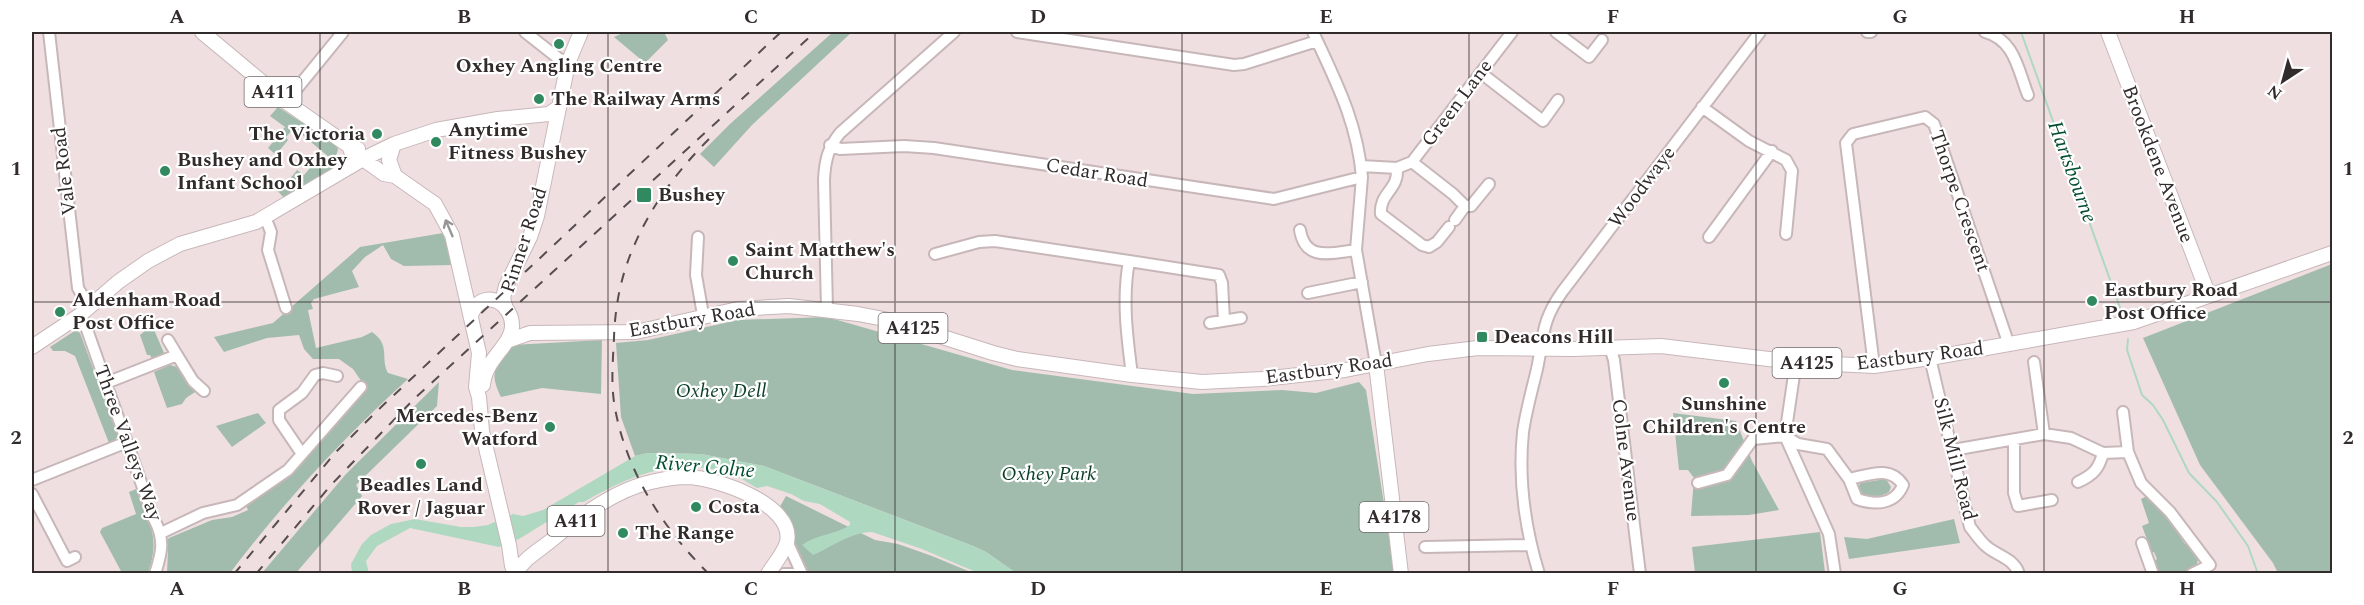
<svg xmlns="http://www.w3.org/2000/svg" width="2364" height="605" font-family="Spectral,serif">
<rect width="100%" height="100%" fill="#f0dfe0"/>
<path fill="#a1bcac" d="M625,32H630L632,34L638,32H664L668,40L645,63L614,37Z
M833,32H852L752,125L714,167L700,154L730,124Z
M278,107L335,144L338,149L333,168L284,198L265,177L281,190L297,170L304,175L316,161L322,166L329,157L294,128L286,137L288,140L276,155L268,148L285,127L270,116Z
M443,233L453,265L404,266L391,259L383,245L365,257L352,271L359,287L314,299L311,303L313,309L308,310L316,348L362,337L372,332C391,345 380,358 388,373L408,379C343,438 283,503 230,573H167L168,551L165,543L169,538L212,520L232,517L248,510L245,504L269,486L364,385L353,369L339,359H313L304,349L299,335L267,338L224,352L214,337L273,323L360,247Z
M2332,264V573H2278L2273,563L2200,465L2143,338Z
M827,317L1012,370L1193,394L1282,390L1316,393L1359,382L1366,390L1395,573H1016L986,552L973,546L764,466L701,454L648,453L635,456L621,417L616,343L648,340L738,320Z
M152,325L164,353L152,359L150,355H147L140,335Z
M76,330L80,333L118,436L115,440L109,443L75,356L65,351H53L50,347Z
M602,340L601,394L542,388L501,397C488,371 496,366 512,345Z
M170,365L177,367L195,392L186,398L182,404L167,408L154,372Z
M439,382L437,406L356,485L362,496L296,573H262L346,474Z
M258,413L266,423L232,447L216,426Z
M1673,413L1736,421L1752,461L1779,510L1749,515L1691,516L1694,478L1688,470H1679Z
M1886,479L1891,487L1889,492C1879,498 1871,498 1860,493L1858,489L1860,483Z
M136,489C149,524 161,536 148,573H122L100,532L102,528L136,514L129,492Z
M786,496L875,540L898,544L932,556L973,573H809L795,555V536L778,510Z
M2147,496L2166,511L2179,529L2177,532L2185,544H2189L2198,559L2197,564L2186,571L2187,573H2159L2154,561L2157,559L2154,552L2152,553L2142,526L2149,523L2141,499Z
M1954,519L1960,543L1849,559L1844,537L1867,539Z
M1820,532L1825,573H1695L1692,547Z"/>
<path fill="#afd8c0" d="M648,453L701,454L764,466L973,546L986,552L1016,573H978L922,549L872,532C851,532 832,547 813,555L802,545C816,534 836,535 850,525V522L820,504L804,501L791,494L767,486L757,488C748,483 738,476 729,473C675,457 630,475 584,502H579L519,539L499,547L410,528L377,546L366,561L369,573H352L351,564L362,544L371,535L391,524L415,519L461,527H474L488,525L513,514L523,516L543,510L635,456Z"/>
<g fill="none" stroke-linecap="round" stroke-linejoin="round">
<path stroke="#afd8c0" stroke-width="2" d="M2021,32L2122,313
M2128,339L2127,350L2142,395L2153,405L2163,420L2189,473L2217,502L2248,546L2258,574"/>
<defs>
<path id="minor" d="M49,32L78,288L89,307
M525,32L558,58L568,63
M1017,32L1234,65L1244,64L1317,41
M1313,32C1336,82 1357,121 1362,177L1356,250L1376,364
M1556,32L1589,57L1602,40
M1867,32H1871
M1985,32C2015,40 2018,70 2028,95
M1481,73L1543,121L1558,100
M286,102L343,32
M1702,107L1749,141L1786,160L1792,171L1786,234
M830,145L840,149L904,146L934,148L1274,199L1362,177
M1412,162L1453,194L1465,206
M1361,166L1397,168L1412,162L1512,32
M1397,168C1399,190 1379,193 1381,214L1422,245L1429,247L1437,242L1449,227
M265,217L271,232L268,250L286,308
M1455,220L1465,206H1471L1489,184
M1300,230C1305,262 1332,253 1356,250
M698,237L696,275L703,315
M1709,237L1772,151
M935,254L979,242L995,241L1129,261
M1308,293L1362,282
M827,309L824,180C825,160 828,148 840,133L954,32
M80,315L85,324L154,519C165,540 162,552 155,574
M1210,323L1241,318
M168,340L177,355
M1610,348L1614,360L1640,574
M1930,358L1970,527C1975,533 1980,541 1986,546C1997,556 2014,558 2019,574
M1793,362L1794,375L1785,436L1829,534L1835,574
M2034,362L2044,434
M1874,366L1846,143L1853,134L1925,117L1934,124L2009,345
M1132,375C1127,337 1122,299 1129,261L1219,275L1222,283L1224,320
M106,383L177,355L193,381L204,391
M2123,412L2128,452L2141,483L2170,512L2210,565L2192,574
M2014,441V493L2018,506L2052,500
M1953,450L2044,434L2071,438L2103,453L2128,452
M302,454L279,420V410L302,393L315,375L323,373L337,376
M32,480L127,442
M2078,482C2093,475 2099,469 2103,453
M1698,483L1727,475L1753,439L1785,436L1798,444L1827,449L1849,479L1857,499C1875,505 1895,505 1903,485C1890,465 1869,475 1849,479
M32,494L67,561L75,557
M161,533L203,513L237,505L288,470L361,387
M787,541L802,574
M2142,543L2153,574
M1425,547L1531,545
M784,574H793
M1539,574C1525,528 1518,481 1523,432C1526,411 1532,390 1537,369C1544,336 1541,322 1562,292L1760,32"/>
<path id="major" d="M202,32L286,102L349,146L358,149
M2108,32L2209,296
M394,144L389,160L395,176
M349,146L351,151L370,164L384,174L395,176L435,204L452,235L479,353L476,387L479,397L482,431L509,545L512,566L516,574
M506,309L503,298L506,286L530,237L537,216L568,63L581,32
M471,315C482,286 513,302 512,327C511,346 485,359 483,385
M507,341L530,333L636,332L738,309L789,306L858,314L889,320L993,353L1017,359L1132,375L1202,382L1262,379L1345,370L1428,354L1478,348L1573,349L1661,346L1793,362L1874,366L1930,358L2134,322L2332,253
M32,347L80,315L118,282L148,261L180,244L256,222L363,159L394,144L436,130L498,119L549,114L559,107
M1376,364L1401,574
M516,573C524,558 540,550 553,539C581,515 615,490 651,482C663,479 676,477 688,477C716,478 795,504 787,542C784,553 774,564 768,574"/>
</defs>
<use href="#minor" stroke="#c8b7b9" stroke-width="14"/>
<use href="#major" stroke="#c8b7b9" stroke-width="16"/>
<use href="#minor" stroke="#fff" stroke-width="10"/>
<use href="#major" stroke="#fff" stroke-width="14"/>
<path stroke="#564d4e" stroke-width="2" stroke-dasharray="10 10" stroke-linecap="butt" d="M234,574L335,453L378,410L781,32
M256,574L331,485L415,398L815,32
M709,574C662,528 624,468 614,402C611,381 613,359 614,338C615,306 621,275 634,246C652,203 683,164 716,132"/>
</g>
<defs><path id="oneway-shaft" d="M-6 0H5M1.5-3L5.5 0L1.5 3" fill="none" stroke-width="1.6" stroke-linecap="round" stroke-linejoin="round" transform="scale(1.5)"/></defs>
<use stroke="#989596" href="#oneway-shaft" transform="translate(449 228) rotate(-113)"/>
<path fill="none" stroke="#322b2c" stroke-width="1.5" stroke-opacity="0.55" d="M320,32V574M608,32V574M895,32V574M1182,32V574M1469,32V574M1756,32V574M2044,32V574M32,302H2332"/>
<g fill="#30895f" stroke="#fff" stroke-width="2">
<circle cx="559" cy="44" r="6"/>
<circle cx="539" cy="99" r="6"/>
<circle cx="377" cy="134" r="6"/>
<circle cx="436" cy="142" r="6"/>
<circle cx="165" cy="171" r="6"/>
<rect x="636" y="187" width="16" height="16" rx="3"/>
<circle cx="733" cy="261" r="6"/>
<circle cx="2092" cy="301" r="6"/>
<circle cx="60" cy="312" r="6"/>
<rect x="1476" y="331" width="12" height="12" rx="3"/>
<circle cx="1724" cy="383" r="6"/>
<circle cx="550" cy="427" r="6"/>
<circle cx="421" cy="464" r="6"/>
<circle cx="696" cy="507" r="6"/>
<circle cx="623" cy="533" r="6"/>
</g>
<g text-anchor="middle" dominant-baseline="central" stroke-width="4.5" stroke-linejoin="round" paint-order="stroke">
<g fill="#fff" stroke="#706b6b" stroke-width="1.5">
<rect x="244.5" y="77" width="57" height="30" rx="4.5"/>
<rect x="878.5" y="313" width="69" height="30" rx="4.5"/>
<rect x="1772.5" y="348" width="69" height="30" rx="4.5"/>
<rect x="1359.5" y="502" width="69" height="30" rx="4.5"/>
<rect x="547.5" y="506" width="57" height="30" rx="4.5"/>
</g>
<g font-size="18" font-weight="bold" fill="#322b2c">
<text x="273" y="92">A411</text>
<text x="913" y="328">A4125</text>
<text x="1807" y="363">A4125</text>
<text x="1394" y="517">A4178</text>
<text x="576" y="521">A411</text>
</g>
<g font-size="20" font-weight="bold" fill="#322b2c" stroke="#fff" text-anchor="start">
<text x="559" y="66" text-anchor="middle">Oxhey Angling Centre</text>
<text x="551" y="99">The Railway Arms</text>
<text x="448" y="130">Anytime<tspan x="448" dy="23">Fitness Bushey</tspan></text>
<text x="365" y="134" text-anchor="end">The Victoria</text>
<text x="177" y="160">Bushey and Oxhey<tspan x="177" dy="23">Infant School</tspan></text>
<text x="658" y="195">Bushey</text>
<text x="745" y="250">Saint Matthew's<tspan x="745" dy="23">Church</tspan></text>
<text x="2104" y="290">Eastbury Road<tspan x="2104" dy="23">Post Office</tspan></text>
<text x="72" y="300">Aldenham Road<tspan x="72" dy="23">Post Office</tspan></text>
<text x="1494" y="337">Deacons Hill</text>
<text x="1724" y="404" text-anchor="middle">Sunshine<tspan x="1724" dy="23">Children's Centre</tspan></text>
<text x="538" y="416" text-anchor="end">Mercedes-Benz<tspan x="538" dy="23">Watford</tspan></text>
<text x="421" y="485" text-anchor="middle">Beadles Land<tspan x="421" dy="23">Rover / Jaguar</tspan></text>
<text x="708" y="507">Costa</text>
<text x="635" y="533">The Range</text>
</g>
<g font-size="20" fill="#322b2c" stroke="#fff">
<text transform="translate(1457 103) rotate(-53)">Green Lane</text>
<text transform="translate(2158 164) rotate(69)">Brookdene Avenue</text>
<text transform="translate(64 171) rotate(-97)">Vale Road</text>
<text transform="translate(1097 173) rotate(9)">Cedar Road</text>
<text transform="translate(1642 187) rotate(-53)">Woodwaye</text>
<text transform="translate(1960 201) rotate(71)">Thorpe Crescent</text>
<text transform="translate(524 240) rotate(-72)">Pinner Road</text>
<text transform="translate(692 320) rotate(-10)">Eastbury Road</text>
<text transform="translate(1920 356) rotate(-7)">Eastbury Road</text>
<text transform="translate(1329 369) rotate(-8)">Eastbury Road</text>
<text transform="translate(128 443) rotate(70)">Three Valleys Way</text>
<text transform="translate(1955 459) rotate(76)">Silk Mill Road</text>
<text transform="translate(1626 460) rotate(83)">Colne Avenue</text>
</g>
<g font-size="20" font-style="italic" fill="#093d26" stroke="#fff">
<text x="721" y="391">Oxhey Dell</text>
<text x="1049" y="474">Oxhey Park</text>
</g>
<g font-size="21" font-style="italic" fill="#034e30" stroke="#fff">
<text transform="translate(2072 172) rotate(70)">Hartsbourne</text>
<text transform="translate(705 467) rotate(5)">River Colne</text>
</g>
</g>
<rect width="2364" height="605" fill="none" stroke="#ffffff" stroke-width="66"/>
<g transform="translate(2283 81) rotate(216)" stroke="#ffffff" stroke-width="4.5" paint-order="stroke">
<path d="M0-4.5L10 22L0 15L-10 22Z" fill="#322b2c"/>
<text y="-9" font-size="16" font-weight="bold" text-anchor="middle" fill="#322b2c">N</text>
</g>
<rect x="33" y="33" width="2298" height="539" fill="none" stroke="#322b2c" stroke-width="2"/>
<g font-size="20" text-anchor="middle" font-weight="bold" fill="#322b2c">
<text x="177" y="23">A</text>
<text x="464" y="23">B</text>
<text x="751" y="23">C</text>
<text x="1038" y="23">D</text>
<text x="1326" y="23">E</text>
<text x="1613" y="23">F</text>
<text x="1900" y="23">G</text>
<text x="2187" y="23">H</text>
<text x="16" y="175">1</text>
<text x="2348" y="175">1</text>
<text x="16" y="444">2</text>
<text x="2348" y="444">2</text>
<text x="177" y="595">A</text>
<text x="464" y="595">B</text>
<text x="751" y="595">C</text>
<text x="1038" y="595">D</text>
<text x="1326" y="595">E</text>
<text x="1613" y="595">F</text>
<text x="1900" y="595">G</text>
<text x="2187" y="595">H</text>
</g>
</svg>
